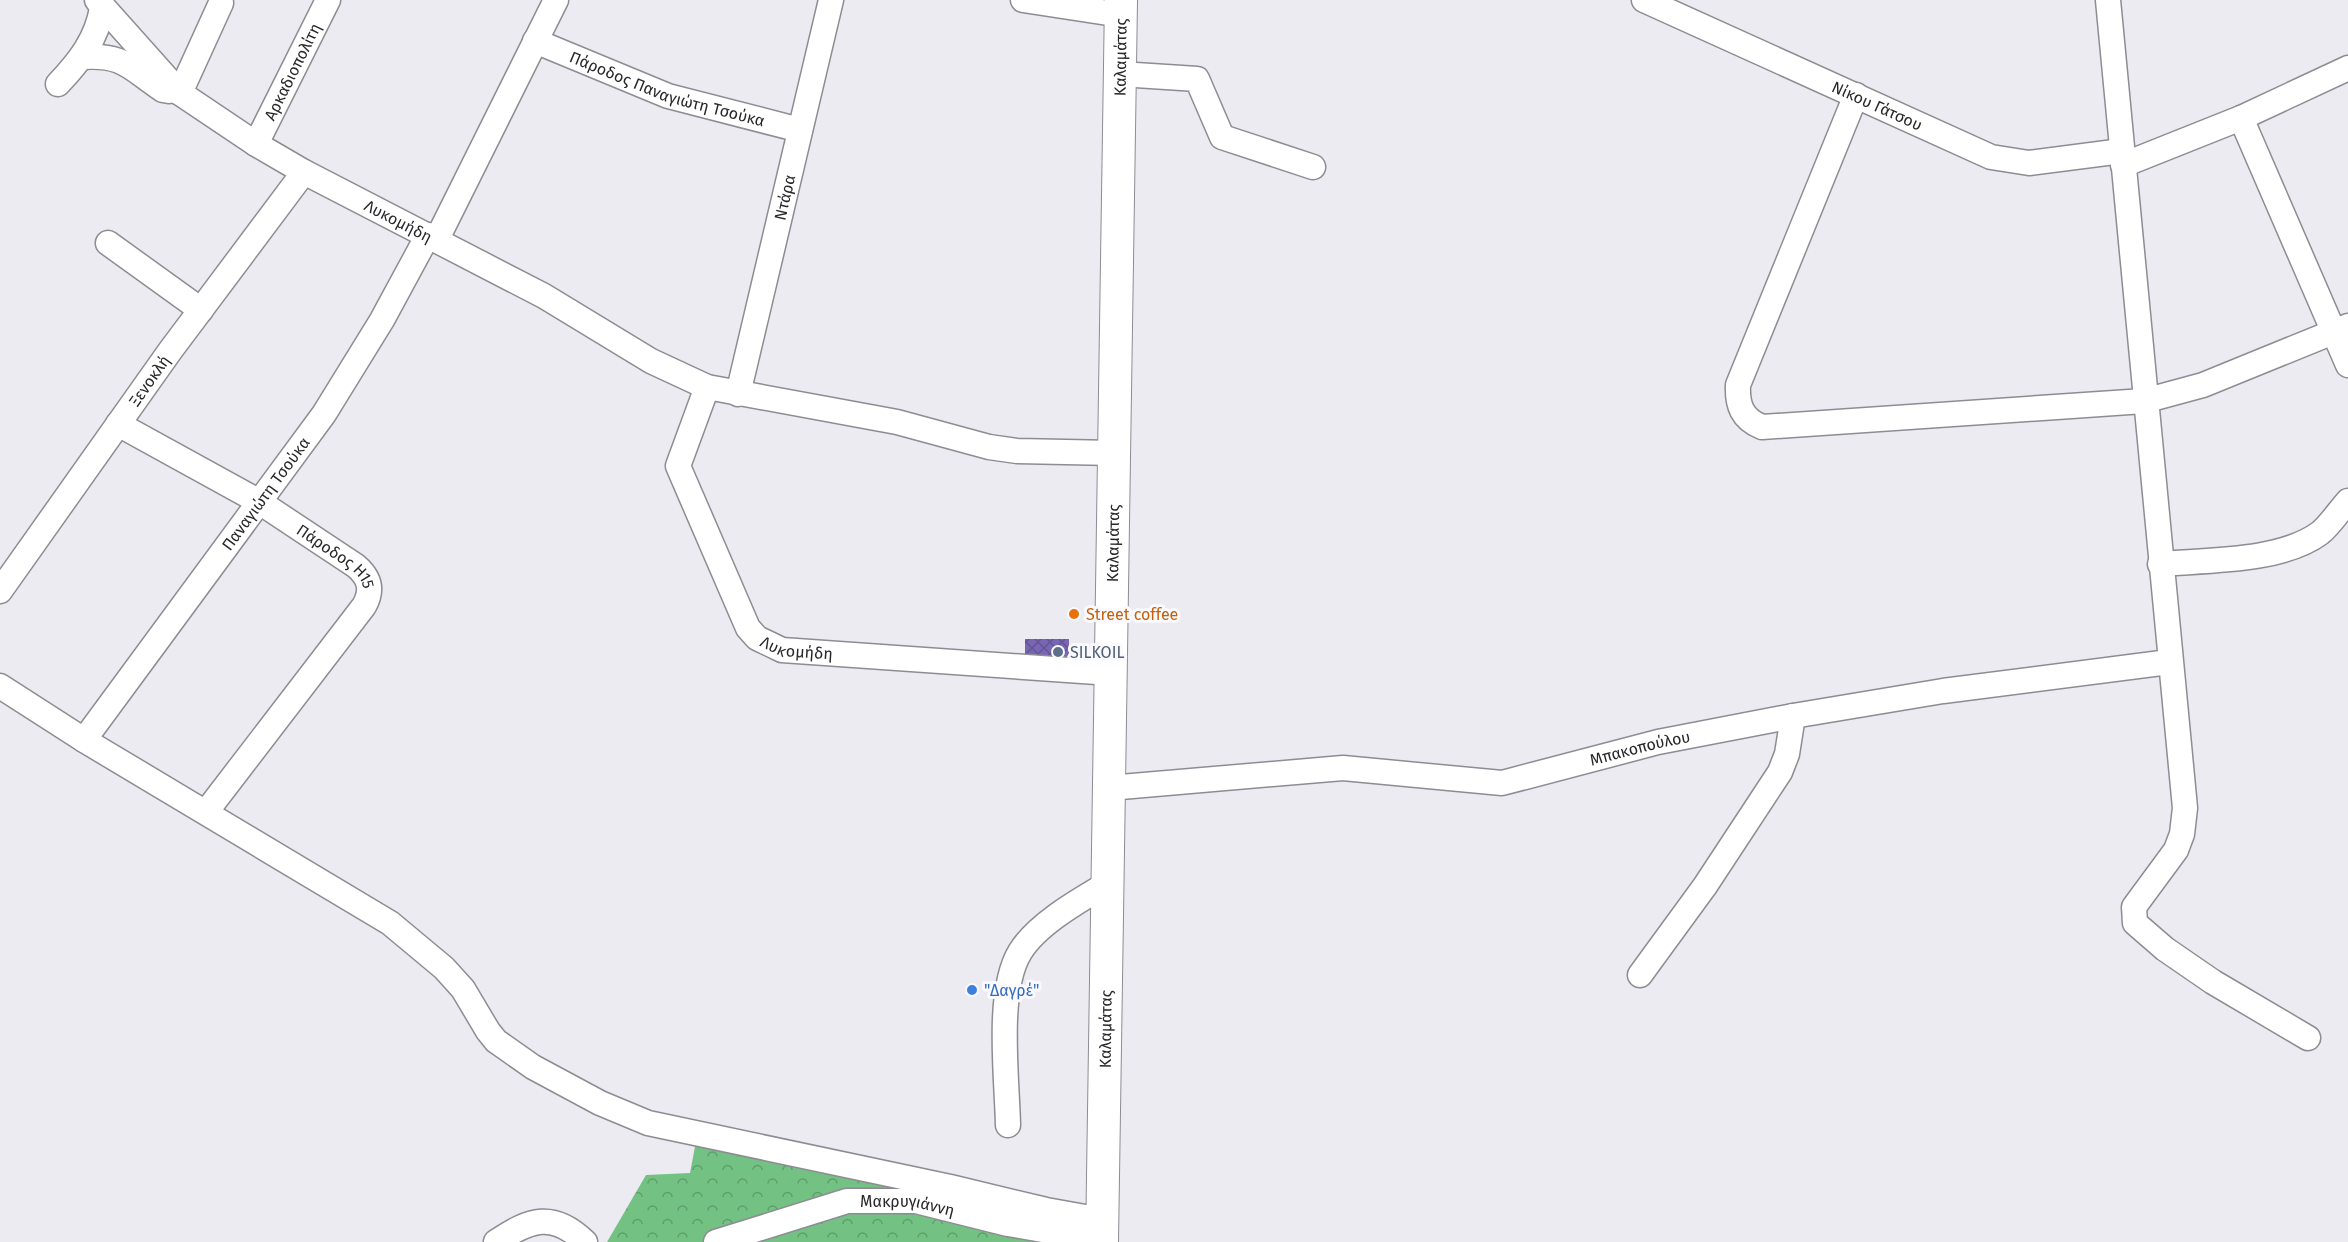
<svg xmlns="http://www.w3.org/2000/svg" width="2348" height="1242" font-family="'Fira Sans',sans-serif">
<defs>
<pattern id="forest-crowns" width="20" height="18" patternUnits="userSpaceOnUse" patternTransform="scale(1.5)"><rect width="20" height="18" fill="#73c284"/><path d="M2 6a3 3 0 1 1 6 0M12 15a3 3 0 1 1 6 0" fill="none" stroke="#5e9e6c"/></pattern>
<pattern id="building-cross-hatch" width="8" height="8" patternUnits="userSpaceOnUse" patternTransform="scale(1.5)"><rect width="8" height="8" fill="#7866b5"/><path d="M0 0l8 8M0 8l8-8" fill="none" stroke="#625493"/></pattern>
</defs>
<rect width="100%" height="100%" fill="#ecebf2"/>
<path fill="url(#forest-crowns)" d="M697,1136L1037,1214L1047,1242H607L646,1175L690,1173Z"/>
<path fill="url(#building-cross-hatch)" d="M1025,639H1069V662H1025Z"/>
<g fill="none" stroke-linecap="round" stroke-linejoin="round">
<defs>
<g id="minor">
<path id="s1" d="M97,0L180,93L256,144L304,172L544,296L651,361L707,387L897,422L989,447L1017,451L1114,453"/>
<path d="M1023,0L1121,15"/>
<path id="s2" d="M1644,0L1991,157L2029,163L2122,151"/>
<path d="M2108,0L2185,808L2182,834L2176,850L2134,907L2135,923L2165,949L2213,982L2308,1038"/>
<path id="s3" d="M535,41L668,96L800,130"/>
<path d="M82,57C124,54 130,68 163,90L169,91"/>
<path d="M1120,74L1197,79L1222,137L1313,167"/>
<path d="M58,84C79,62 97,39 102,8"/>
<path d="M180,93L221,3"/>
<path d="M1856,95L1738,385C1737,405 1742,419 1762,427L2144,401L2203,385L2348,326"/>
<path d="M2241,118L2348,365"/>
<path id="s4" d="M256,144L328,0"/>
<path d="M2123,165L2241,118L2348,68"/>
<path d="M437,239L556,0"/>
<path d="M108,243L201,310"/>
<path id="s5" d="M707,387L678,466L748,628L757,638L782,650L1111,673"/>
<path id="s6" d="M738,394L831,0"/>
<path id="s7" d="M118,424L258,501L356,566C370,578 373,590 364,606L206,812"/>
<path d="M2160,564C2207,560 2281,562 2320,533C2330,525 2339,511 2348,501"/>
<path id="s8" d="M0,591L170,351L304,172"/>
<path d="M0,686L84,740L390,923L444,968L463,989L488,1031L496,1041L533,1067L600,1103L648,1123L950,1187L1046,1210L1102,1220"/>
<path id="s9" d="M84,740L324,414L382,320L428,235"/>
<path id="s10" d="M1109,788L1343,768L1502,783L1658,742L1793,716L1943,691L2169,662"/>
<path d="M1640,975L1705,886L1780,772L1787,754L1793,716"/>
<path d="M1008,1125C1007,1078 996,991 1020,952C1037,924 1080,900 1107,884"/>
<path d="M496,1242C530,1219 553,1211 585,1242"/>
<path id="s11" d="M716,1242L847,1201H916L1008,1224L1102,1240"/>
</g>
<g id="major">
<path id="s12" d="M1102,1242L1121,0"/>
</g>
</defs>
<use href="#minor" stroke="#8d8c93" stroke-width="27"/>
<use href="#major" stroke="#8d8c93" stroke-width="34"/>
<use href="#minor" stroke="#fff" stroke-width="24"/>
<use href="#major" stroke="#fff" stroke-width="32"/>
</g>
<circle fill="#e8710a" stroke="#f9f9fe" stroke-width="2" cx="1074" cy="614" r="6"/>
<circle fill="#5c6f8a" stroke="#f9f9fe" stroke-width="2" cx="1058" cy="652" r="6"/>
<circle fill="#3f7fe0" stroke="#f9f9fe" stroke-width="2" cx="972" cy="990" r="6"/>
<g text-anchor="middle" dominant-baseline="central" stroke-width="6" stroke-linejoin="round" paint-order="stroke">
<g font-size="16" fill="#28282a" stroke="#f9f9fe">
<text stroke="none"><textPath href="#s12" startOffset="1185">Καλαμάτας</textPath></text>
<text stroke="none"><textPath href="#s4" startOffset="81">Αρκαδιοπολίτη</textPath></text>
<text stroke="none"><textPath href="#s3" startOffset="141">Πάροδος Παναγιώτη Τσούκα</textPath></text>
<text stroke="none"><textPath href="#s2" startOffset="256">Νίκου Γάτσου</textPath></text>
<text stroke="none"><textPath href="#s6" startOffset="202">Ντάρα</textPath></text>
<text stroke="none"><textPath href="#s1" startOffset="378">Λυκομήδη</textPath></text>
<text stroke="none"><textPath href="#s8" startOffset="258">Ξενοκλή</textPath></text>
<text stroke="none"><textPath href="#s9" startOffset="306">Παναγιώτη Τσούκα</textPath></text>
<text stroke="none"><textPath href="#s12" startOffset="699">Καλαμάτας</textPath></text>
<text stroke="none"><textPath href="#s7" startOffset="256">Πάροδος Η15</textPath></text>
<text stroke="none"><textPath href="#s5" startOffset="316">Λυκομήδη</textPath></text>
<text stroke="none"><textPath href="#s10" startOffset="537">Μπακοπούλου</textPath></text>
<text stroke="none"><textPath href="#s12" startOffset="213">Καλαμάτας</textPath></text>
<text stroke="none"><textPath href="#s11" startOffset="198">Μακρυγιάννη</textPath></text>
</g>
<g font-size="16" fill="#c56008" stroke="#f9f9fe" text-anchor="start">
<text x="1086" y="614">Street coffee</text>
</g>
<g font-size="16" fill="#4e5e75" stroke="#f9f9fe" text-anchor="start">
<text x="1070" y="652">SILKOIL</text>
</g>
<g font-size="16" fill="#366cbe" stroke="#f9f9fe" text-anchor="start">
<text x="984" y="990">"Δαγρέ"</text>
</g>
</g>
</svg>
